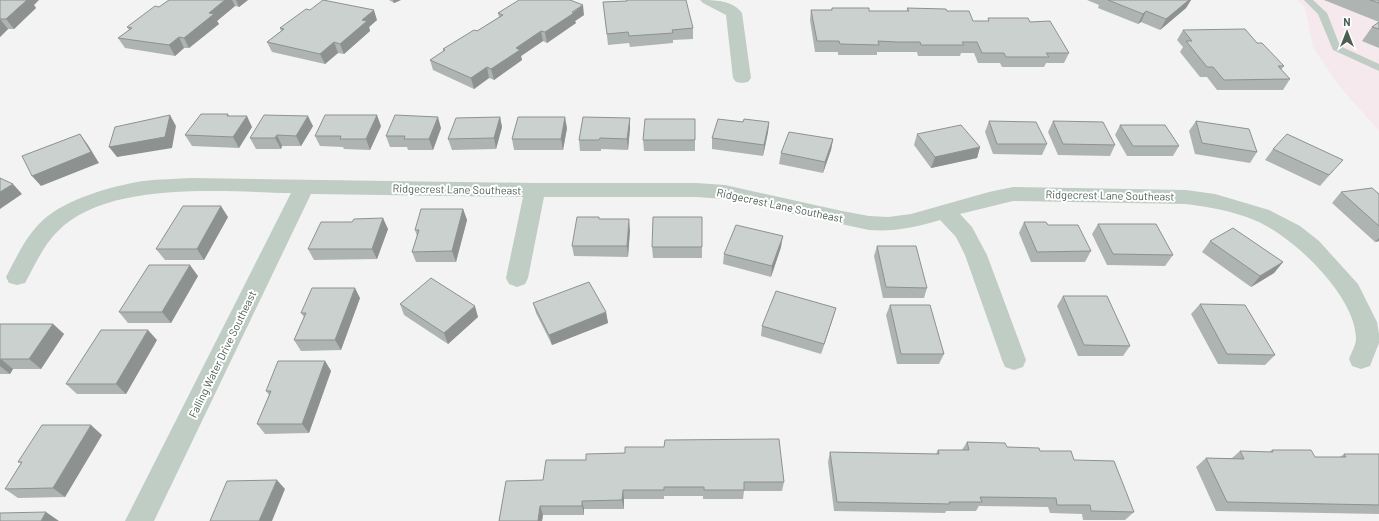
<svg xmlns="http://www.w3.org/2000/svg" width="1379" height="521" font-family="Barlow,sans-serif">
<rect width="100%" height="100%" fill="#f4f3f4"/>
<path fill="#f5e9ee" d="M1297,0H1379V131L1340,87L1313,48L1305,7Z"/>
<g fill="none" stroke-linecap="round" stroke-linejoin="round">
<path fill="#bfcdc5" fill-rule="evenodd" d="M1304,0H1313L1327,13L1340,46L1379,64V71L1333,50L1318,14Z"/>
<path fill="#bfcdc5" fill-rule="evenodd" d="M700,0C714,0 733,0 742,13L751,78L748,82L742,83L736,82L733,78L726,15L703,3Z
M192,178L535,183H696L725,185L842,211L869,216L888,217L911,214L989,192L1013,187L1186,190L1215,194L1269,210L1300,226L1319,241L1358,284L1377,322L1379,334V343L1370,366L1361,369L1352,366L1349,359C1351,353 1356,345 1356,339C1356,296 1292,235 1254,220C1233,211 1209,207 1186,204L1013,201L960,214L972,227L987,255L1026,360L1023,367L1014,370L1005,367L1002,360L965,255L956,237L940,220C916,227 894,232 869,230L725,199L696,197H544L528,278L525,284L517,287L509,284L506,278L523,197L311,194L154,521H125L291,193C225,192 107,180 57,232C43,246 35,265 25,283L17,285L9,283L6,277C16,258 26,236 42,221C65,199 112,186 143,181C159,179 176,179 192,178Z"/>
</g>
<path fill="#aeb4b1" d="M0,0L34,5L36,8L14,29H8L0,37Z
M169,0H248L239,7L235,6L217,21L219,24L189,48H184L175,56L125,48L118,38L129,30L127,27L159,7Z
M389,0H401L394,3Z
M626,0L693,28V39L673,40V43L630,47L629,43L608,45L603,2L626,1Z
M1087,0H1191L1186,8L1160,30L1141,22L1138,24L1098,8L1099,5Z
M1324,0H1379V48L1362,41L1372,27L1379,22Z
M832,8L869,11H907V8L947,11L973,21H988V18L1030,22L1069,53L1064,63H1046L1044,67H1002L1000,63H978L974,53H961L960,56H918L917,52H877V55H838V52H815L810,20L811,10H831Z
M498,13L584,15L575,21L576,23L547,43L543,41L521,56L522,60L494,80L489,78L474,89L433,70L430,60L443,52V49L477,31L499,17Z
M377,20L369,27L370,31L344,54L338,53L325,64L272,52L267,42L281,31L280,28Z
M1183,30L1257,43L1284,66L1281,70L1290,79L1283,90H1217L1207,77H1200L1180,52L1183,47L1177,40Z
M228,114L229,116L252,127L239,148L192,146L185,135Z
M500,117L502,127L496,149L452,150L448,139Z
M630,118V128L628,150L601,149V151H580L579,140Z
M695,119V151H644L643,140Z
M989,121L1047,144L1042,155L993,154L985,132Z
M1053,121L1115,145L1110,156L1058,155L1048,132Z
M1196,121L1257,152L1250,163L1195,154L1189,131Z
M743,122H769L768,132L763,156L712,149V138Z
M1120,125L1179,146L1173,156H1127L1115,135Z
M313,126L301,146H282L281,149H256L250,138Z
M381,126L370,150L344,149L343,147L320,146L315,136Z
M441,128L433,150H408L407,147H390L386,136Z
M567,128L563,150H514L512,139Z
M917,134L980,147L977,158L931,168L914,145Z
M833,139L831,150L823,173L779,164L781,153Z
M1273,149L1334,170L1320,186L1265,160Z
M1341,192L1379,194V241L1375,242L1332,203Z
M463,209L467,220L456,262H416L412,252L417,236L415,230Z
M228,217L204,260H165L156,249Z
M702,217V258H653L652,247Z
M352,222L388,229L377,259L314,260L308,249Z
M1024,222L1048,225L1091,251L1085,262H1031L1019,233Z
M1098,224L1173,255L1165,266L1107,265L1092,234Z
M630,230L628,257L574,256L572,246Z
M1210,241L1283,262L1274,273L1251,287L1202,252Z
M877,246L927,288L924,298H883L874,256Z
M781,247L771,277L723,264L724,254Z
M198,276L171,323H128L119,312Z
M1063,296L1130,346L1123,356H1078L1057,306Z
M360,298L341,350L301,351L294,340L304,317L301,313Z
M533,303L606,312L608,323L552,345L536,313Z
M400,304L478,317L448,344L404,315Z
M1200,304L1275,355L1265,365L1218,364L1191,314Z
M890,305L944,354L939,364H897L886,315Z
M836,308L833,318L821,354L761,336L762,326Z
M0,324H53L64,334L41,369H13L10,374H0Z
M157,340L126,394H77L66,384Z
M325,361L331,371L309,433L265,434L257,424L269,395L266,391Z
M102,435L65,497L18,498L5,489L21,463L18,462Z
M967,442L1040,451L1074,460L1134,512L1125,520H1083L1082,514L1050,513L1048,507L979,506L976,511H946L945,513L834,511L828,462L830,452L936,454L938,450H962Z
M1272,450L1315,457H1340L1344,454H1379V514L1216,511L1196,467L1206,458H1232L1240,451L1269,452Z
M506,481L784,482L782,491H744L743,499H703V496H664V499H624V509H584V515H543L542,521H499Z"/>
<path fill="#8d9290" d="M25,0H39L34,5L36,8L14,29L6,19Z
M225,0H232L235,6L217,21L219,24L189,48L184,38L209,13Z
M236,0H248L239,7Z
M393,0H401L394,3Z
M1189,0H1191L1186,8L1160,30L1166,19Z
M583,5L584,15L575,21L576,23L547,43L545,32Z
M374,10L377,20L369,27L370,31L344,54L340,44L362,20Z
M1146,11L1141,22L1138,24L1143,14Z
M0,19L8,29L0,37Z
M541,31L543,41L521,56L522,60L494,80L491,69L516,48Z
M179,37L184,48L175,56L169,45Z
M334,42L338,53L325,64L320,54Z
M487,67L489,78L474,89L471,78Z
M170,115L176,126L172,148L117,157L109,147Z
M377,115L381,126L370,150L366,139Z
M247,116L252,127L239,148L233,137Z
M308,116L313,126L301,146L296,136Z
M438,117L441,128L433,150L429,139Z
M500,117L502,127L496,149L494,138Z
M565,117L567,128L563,150L561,139Z
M630,118V128L628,150L627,139Z
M769,122L768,132L763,156L764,145Z
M80,134L88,145L99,163L41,186L32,176Z
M277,135L282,146L281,149L275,138Z
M833,139L831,150L823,173L825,162Z
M980,147L977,158L931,168L935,157Z
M13,184L22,194L0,209V192Z
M221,206L228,217L204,260L197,249Z
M463,209L467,220L456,262L452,251Z
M383,218L388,229L377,259L372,249Z
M629,219L630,230L628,257L627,246Z
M783,236L781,247L771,277L772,266Z
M1379,238V241L1375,242Z
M1283,262L1274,273L1251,287L1260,276Z
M190,265L198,276L171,323L162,312Z
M355,288L360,298L341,350L335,340Z
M475,306L478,317L448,344L444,333Z
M836,308L833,318L821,354L824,344Z
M606,312L608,323L552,345L549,335Z
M53,324L64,334L41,369L29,359Z
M148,330L157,340L126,394L116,384Z
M1,359L13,369L10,374L0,366V360Z
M325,361L331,371L309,433L302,424Z
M91,425L102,435L65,497L53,488Z
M277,480L285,489L272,521H259Z
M623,490L624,499V509L622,500Z
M582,501L584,509V515L582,506Z
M540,506L543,515L542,521H538Z
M46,512L59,521H41Z"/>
<path fill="#cad1ce" stroke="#8d9290" d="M0,0H27L6,19H0Z
M169,0H225L209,13L214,14L184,38L179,37L169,45L118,38L132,28L127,27L155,6L159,7Z
M323,0L374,10L362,20L367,21L340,44L334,42L320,54L267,42L284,29L280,28L306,9L310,10Z
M519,0H570L583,5L572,12L574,13L545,32L541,31L516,48L520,50L491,69L487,67L471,78L430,60L445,50L443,49L474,30L477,31L503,15L498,13Z
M627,0H686L693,28L672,30L673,33L629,36L628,32L607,34L603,2L627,1Z
M1108,0H1189L1166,19L1146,11L1143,14Z
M1370,0H1379V3Z
M832,8H869V11H909L907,8L946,9L947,11H969L973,21H989L988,18H1028L1030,22L1050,21L1069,53H1046L1049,57H1006L1004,53H982L977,42H962L964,45H921L920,42H897L878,41L879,45L840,44L839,41H817L811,10H832Z
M1379,22V29L1372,27Z
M1245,29L1257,43H1262L1284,66H1278L1290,79L1224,80L1213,67H1207L1186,41H1192L1183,30Z
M201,114H228L227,116H247L233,137L185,135Z
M170,115L165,137L109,147L115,127Z
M264,115L308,116L296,136L277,135L275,138H250Z
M325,115H377L366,139H340L341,136H315Z
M395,115L438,117L429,139H404L405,136H386Z
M500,117L494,138L448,139L456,118Z
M518,117H565L561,139H512Z
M583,117L630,118L627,139L600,138L599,140H579Z
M645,119H695V140H643Z
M718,119L743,122L744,119L769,122L764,145L712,138Z
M989,121L1036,122L1047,144H997Z
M1053,121L1103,122L1115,145L1063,144Z
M1196,121L1249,129L1257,152L1202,143Z
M961,125L980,147L935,157L917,134Z
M1120,125H1165L1179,146H1133Z
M789,132L833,139L825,162L781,153Z
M80,134L91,152L32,176L22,156Z
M1287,134L1343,160L1329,175L1273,149Z
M0,178L13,184L0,192Z
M1372,188L1379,194V226L1341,192Z
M183,206H221L197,249H156Z
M421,209H463L452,251L412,252L419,230H415Z
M577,217H599V219H629L627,246H572Z
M653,217H702V247H652Z
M383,218L372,249H308L321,222H352L354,219Z
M1024,222H1046L1048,225H1078L1091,251L1037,252Z
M1098,224H1156L1173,255L1113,254Z
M736,225L783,236L772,266L724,254Z
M1233,228L1283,262L1260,276L1210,241Z
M877,246H916L927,288L886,287Z
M149,265H190L162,312H119Z
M431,278L475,306L444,333L400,304Z
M589,282L606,312L549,335L533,303Z
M312,288H355L335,340H294L306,313H301Z
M776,291L836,308L824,344L762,326Z
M1063,296H1107L1130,346L1084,345Z
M1200,304L1245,305L1275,355L1227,354Z
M890,305H930L944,354H901Z
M0,324H53L29,359H1L0,360Z
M101,330H148L116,384H66Z
M278,361H325L302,424H257L271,391H266Z
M42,425H91L53,488L5,489L22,462H18Z
M779,439L784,482H744V490H704V487H664V490H623L622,500L582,501V506H540L538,521H499L506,481L543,480L546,460H586V454L625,453V447H664L665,440Z
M967,442L1005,443L1007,447L1039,448L1040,451H1071L1074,460L1114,461L1134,512L1091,511L1090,505H1057L1056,498L980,497L982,502H949L950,504L837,502L830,452L939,454L938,450H969Z
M1272,450H1311L1315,457H1346L1344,454H1379V505L1227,502L1206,458L1244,459L1240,451L1273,452Z
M277,480L259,521H210L227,481Z
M46,512L41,521H0V513Z"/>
<g text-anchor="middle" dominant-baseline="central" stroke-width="4" stroke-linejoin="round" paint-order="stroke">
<g font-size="11" fill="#4b5f53" stroke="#fff">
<text transform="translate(457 189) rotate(1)">Ridgecrest Lane Southeast</text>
<text transform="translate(1110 195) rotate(1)">Ridgecrest Lane Southeast</text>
<text transform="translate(780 205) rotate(12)">Ridgecrest Lane Southeast</text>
<text transform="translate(222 354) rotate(-64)">Falling Water Drive Southeast</text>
</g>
</g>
<g transform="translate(1347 32)" stroke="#ffffff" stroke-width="3" paint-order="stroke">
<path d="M0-3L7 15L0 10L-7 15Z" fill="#4b5f53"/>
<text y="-6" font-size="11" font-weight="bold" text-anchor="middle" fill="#4b5f53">N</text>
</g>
</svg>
